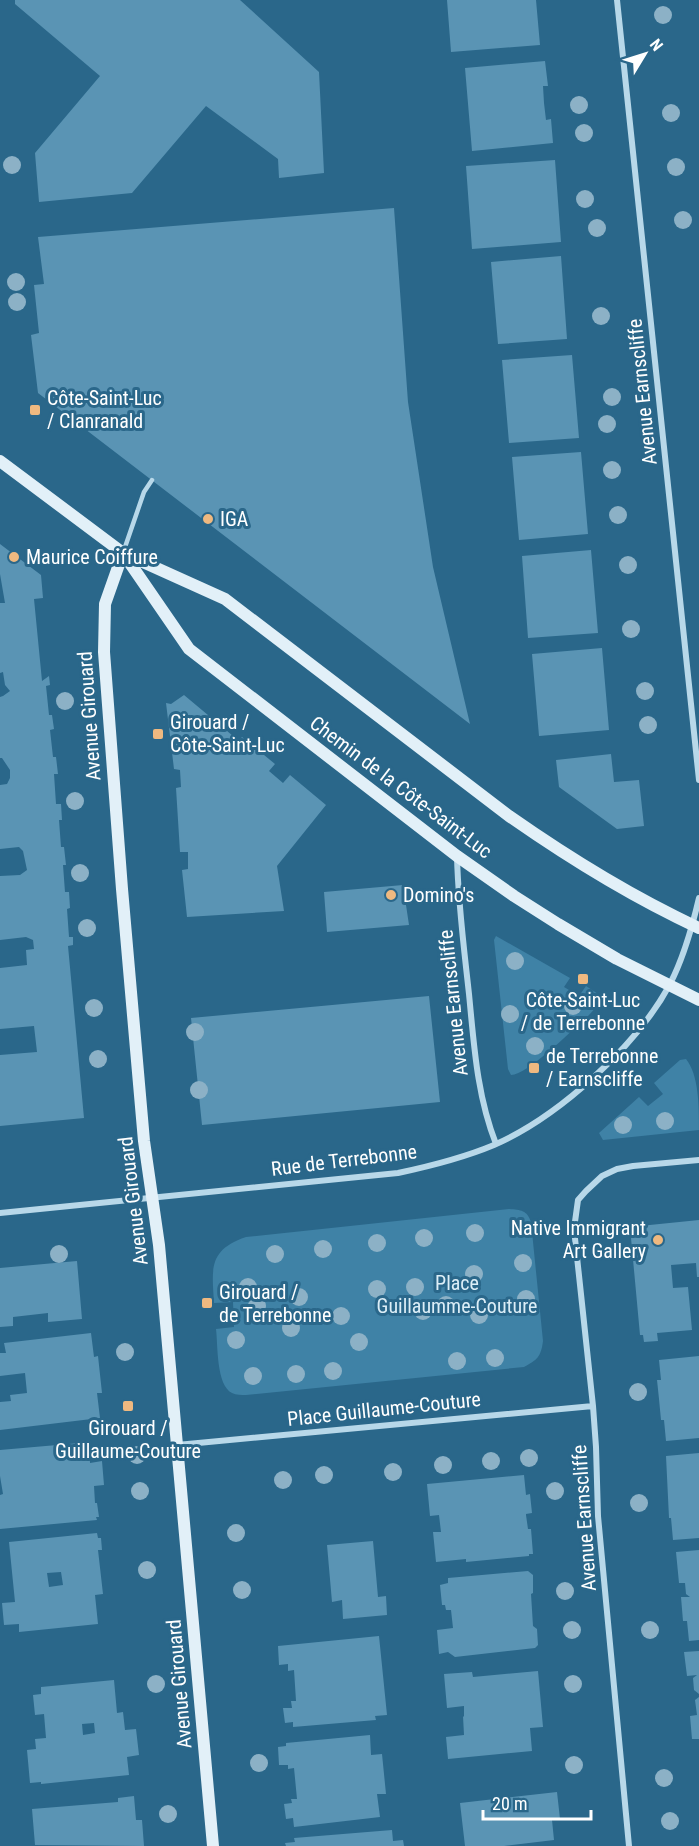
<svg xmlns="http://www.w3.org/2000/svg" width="699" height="1846" font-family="'Roboto Condensed',sans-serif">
<rect width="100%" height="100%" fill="#2a678a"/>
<path fill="#3f82a6" d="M496,936L570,978L564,987L579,996L586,986L598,994C600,1003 596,1008 589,1015C574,1028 528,1075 511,1075L508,1069L494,940Z
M686,1059C699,1075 699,1107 699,1130L603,1140L599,1133L639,1097L648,1106L663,1094L654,1083L680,1060Z
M509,1209C521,1210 527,1210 531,1222L543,1341C541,1357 537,1360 524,1367L246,1395C242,1395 236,1395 232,1393C216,1385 218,1345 216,1329L234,1327L233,1302L214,1303C212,1269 208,1250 246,1237Z"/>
<path fill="#5a94b4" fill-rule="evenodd" d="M15,0H240L319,72L324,173L279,178L278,159L206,106L132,193L39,202L35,153L100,76L15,4Z
M447,0H536L540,45L451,52Z
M545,61L548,86H543L544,103L546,120L551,119L553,143L472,151L465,68Z
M555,160L561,242L472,249L466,166Z
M394,208L408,402L433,567L470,724L38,393L31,335L39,333L34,285L44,284L38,237Z
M561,256L567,339L498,344L491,262Z
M572,355L579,438L509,443L502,360Z
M581,452L588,534L519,540L512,457Z
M0,544L41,575L43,598L34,599L42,681L49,676L50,685L46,686L49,715H52L54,729L50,730L53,757H56L58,774H54L56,804H61L62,820H59L61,847H64L66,865H63L65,892H69L70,908L67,909L69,937H73V945L68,946L84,1118L0,1126V1055L37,1052L34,1026L0,1029V968L27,965L26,950L34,949L33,940L26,937L0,940V876L20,875L27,870L23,851L19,847L0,849V785L7,784L10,778V770L2,758H0V697L3,696L10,691L5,685L3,672L0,673V603H5L0,574Z
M591,550L598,633L528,638L522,556Z
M602,648L609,730L539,736L532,654Z
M184,695L239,741L242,737L275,764L269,771L283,783L290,775L326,805L277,866L284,911L187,917L182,870L188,869V852H180L176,788L181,787L180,770L174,769L166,703L171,704Z
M611,754L614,782L639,780L644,826L617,829L559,787L556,760Z
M403,885L409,925L327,932L324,892Z
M429,996L440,1102L202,1125L191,1018Z
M699,1220V1277H697L696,1263L671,1265L673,1288L688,1287L692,1330L657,1333L658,1341L644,1342L643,1335H640L630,1227Z
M77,1261L82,1319L48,1322V1313L13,1317V1326L0,1327V1268Z
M91,1333L94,1357L98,1356L102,1393H97L100,1418L0,1430V1402L11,1401L10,1395L27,1393L25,1373L0,1376V1353H6L4,1343Z
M699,1356V1438L666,1441L664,1420H661L659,1399L657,1380H661L659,1360Z
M80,1443L81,1444H89L90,1463L102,1461L104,1485L94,1486L95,1503H97L99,1517H96L97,1520L0,1529V1495L3,1494L0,1476V1450Z
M699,1453V1538L673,1540L671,1518H669L666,1456Z
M524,1475L526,1495L530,1494L532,1513L526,1514V1515L528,1529H531L533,1554H529V1556L466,1562V1559L436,1562L433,1532H441L439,1515L430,1516L427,1484Z
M97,1533L98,1538H101L102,1550H98L103,1594L95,1595L98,1624L19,1632V1624L4,1625L2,1603L15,1602L9,1542ZM61,1572L63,1585L49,1587L47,1573Z
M373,1541L378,1597L386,1596L387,1615L343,1619L342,1600L332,1602L327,1545Z
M699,1550V1640L689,1641L687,1621H683L681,1597H690L686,1594L685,1583H679L676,1552Z
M528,1571L533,1575V1593L531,1594L533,1626L537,1629L538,1645L535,1648L455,1657L448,1652L439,1654L437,1630L453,1628L451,1610H446L445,1605H442L440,1585L448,1583V1578Z
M379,1636L387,1715L375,1716L376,1720L293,1727V1722L285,1723L283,1708H292L291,1701H296L294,1670L288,1671V1664L279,1665L278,1646Z
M699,1651V1694L694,1690L693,1678L697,1675L687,1676L684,1652Z
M538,1671L543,1727L530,1728L532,1751L448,1759L446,1737L464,1735L463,1716L464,1717V1706L447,1708L444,1674L472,1672L473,1677Z
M114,1680L117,1713L123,1712L125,1730L136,1729L139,1755L127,1757L129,1775L41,1784V1782L30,1783L27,1750L36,1749L35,1739L46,1738L44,1714L35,1715L33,1695L41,1694V1687ZM94,1723L95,1733L83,1735L82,1724Z
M699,1697V1739H692L690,1716L697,1715L695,1700Z
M370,1735L371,1755L382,1754L386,1794H377L380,1817L294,1827L293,1818L286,1819L284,1804L292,1803L291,1799H297L294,1768L288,1769V1765H279L278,1747L286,1746V1743Z
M557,1792L560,1819L552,1820L554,1840L504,1846H465L460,1803Z
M134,1796L136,1820H142L144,1846L35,1845L32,1809L118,1802V1798Z
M392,1830L393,1841L403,1840L404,1846H286L285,1843L295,1842L294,1838Z"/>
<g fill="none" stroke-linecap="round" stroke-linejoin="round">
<path stroke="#b8d8e9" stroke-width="4.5" d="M123,553L144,492L152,480"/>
<path stroke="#b8d8e9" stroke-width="6" d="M617,0L699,780
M457,856C458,903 464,948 469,994C474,1045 477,1096 496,1144
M0,1213L398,1173C431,1166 463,1158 494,1145C558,1117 637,1046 670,984C684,957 692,928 699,898
M177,1445L593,1406
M629,1846L598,1516L596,1447L593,1406L574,1229L578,1200L586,1191L602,1176L617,1169L633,1166L699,1160"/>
<path stroke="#e2f0f8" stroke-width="12" d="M0,461L123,553L225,599L509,816C569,858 632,897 699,928
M123,553L105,604L104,652L122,889L144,1141L159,1245L213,1846
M123,553L189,649L457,856L514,896L558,924L617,959L699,1000"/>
</g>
<g fill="#8cb1c6">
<circle cx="663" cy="15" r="9"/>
<circle cx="579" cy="105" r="9"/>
<circle cx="671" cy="113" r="9"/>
<circle cx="584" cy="133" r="9"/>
<circle cx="12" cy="165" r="9"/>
<circle cx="676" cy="167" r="9"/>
<circle cx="585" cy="199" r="9"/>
<circle cx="683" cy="220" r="9"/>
<circle cx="597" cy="228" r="9"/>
<circle cx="16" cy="282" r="9"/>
<circle cx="17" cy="302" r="9"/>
<circle cx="601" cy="316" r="9"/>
<circle cx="612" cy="397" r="9"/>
<circle cx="607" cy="424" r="9"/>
<circle cx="612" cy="470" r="9"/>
<circle cx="618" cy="515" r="9"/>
<circle cx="628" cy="565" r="9"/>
<circle cx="631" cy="629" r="9"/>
<circle cx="645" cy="691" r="9"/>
<circle cx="65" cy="701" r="9"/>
<circle cx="648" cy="725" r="9"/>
<circle cx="75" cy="801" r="9"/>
<circle cx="80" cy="873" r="9"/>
<circle cx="87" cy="928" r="9"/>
<circle cx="515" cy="961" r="9"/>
<circle cx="573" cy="1006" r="9"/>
<circle cx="94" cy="1008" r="9"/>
<circle cx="510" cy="1014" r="9"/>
<circle cx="195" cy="1032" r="9"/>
<circle cx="535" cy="1046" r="9"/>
<circle cx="98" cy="1059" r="9"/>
<circle cx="199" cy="1090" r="9"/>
<circle cx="665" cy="1121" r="9"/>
<circle cx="623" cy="1125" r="9"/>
<circle cx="475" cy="1233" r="9"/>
<circle cx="424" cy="1238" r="9"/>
<circle cx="377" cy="1243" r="9"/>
<circle cx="323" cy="1249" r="9"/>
<circle cx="59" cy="1254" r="9"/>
<circle cx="275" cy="1254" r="9"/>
<circle cx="523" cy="1263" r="9"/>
<circle cx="474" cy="1274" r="9"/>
<circle cx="248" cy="1287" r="9"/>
<circle cx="415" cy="1287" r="9"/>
<circle cx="377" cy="1289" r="9"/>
<circle cx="299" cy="1297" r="9"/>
<circle cx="526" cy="1299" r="9"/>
<circle cx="446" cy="1305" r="9"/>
<circle cx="257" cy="1306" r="9"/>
<circle cx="423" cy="1311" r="9"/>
<circle cx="479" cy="1315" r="9"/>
<circle cx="341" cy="1316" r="9"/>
<circle cx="291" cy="1328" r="9"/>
<circle cx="236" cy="1340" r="9"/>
<circle cx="359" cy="1342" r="9"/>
<circle cx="125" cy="1352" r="9"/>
<circle cx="495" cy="1358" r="9"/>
<circle cx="457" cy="1361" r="9"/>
<circle cx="333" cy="1371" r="9"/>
<circle cx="296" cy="1374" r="9"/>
<circle cx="253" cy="1376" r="9"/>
<circle cx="638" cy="1392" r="9"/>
<circle cx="137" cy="1455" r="9"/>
<circle cx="529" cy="1458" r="9"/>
<circle cx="491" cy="1461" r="9"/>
<circle cx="443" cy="1465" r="9"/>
<circle cx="393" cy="1472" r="9"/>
<circle cx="324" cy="1475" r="9"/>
<circle cx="283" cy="1480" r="9"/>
<circle cx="140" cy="1491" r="9"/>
<circle cx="555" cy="1491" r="9"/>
<circle cx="639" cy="1503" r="9"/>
<circle cx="236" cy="1533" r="9"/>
<circle cx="147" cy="1570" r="9"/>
<circle cx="242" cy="1590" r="9"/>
<circle cx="565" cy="1591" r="9"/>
<circle cx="572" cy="1630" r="9"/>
<circle cx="650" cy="1630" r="9"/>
<circle cx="156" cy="1684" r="9"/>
<circle cx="573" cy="1684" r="9"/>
<circle cx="259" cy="1763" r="9"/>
<circle cx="574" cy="1765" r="9"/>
<circle cx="664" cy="1778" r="9"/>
<circle cx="168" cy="1814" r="9"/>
<circle cx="670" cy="1821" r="9"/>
</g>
<g fill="#efb980" stroke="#2a678a" stroke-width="2">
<rect x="29" y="404" width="12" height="12" rx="3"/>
<circle cx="208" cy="519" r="6"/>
<circle cx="14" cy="557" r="6"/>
<rect x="152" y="728" width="12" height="12" rx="3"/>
<circle cx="391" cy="895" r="6"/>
<rect x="577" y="973" width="12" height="12" rx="3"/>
<rect x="528" y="1062" width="12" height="12" rx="3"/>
<circle cx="658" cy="1240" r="6"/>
<rect x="201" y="1297" width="12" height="12" rx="3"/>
<rect x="122" y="1400" width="12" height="12" rx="3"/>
</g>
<g text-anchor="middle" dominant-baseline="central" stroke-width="6" stroke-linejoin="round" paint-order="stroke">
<g font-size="20" fill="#fff" stroke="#2a678a">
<text transform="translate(642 392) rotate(-96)">Avenue Earnscliffe</text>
<text transform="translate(89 716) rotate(-94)">Avenue Girouard</text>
<text transform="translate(401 787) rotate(37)">Chemin de la Côte-Saint-Luc</text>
<text transform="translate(453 1003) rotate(-96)">Avenue Earnscliffe</text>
<text transform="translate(344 1160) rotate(-7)">Rue de Terrebonne</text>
<text transform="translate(133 1201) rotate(-97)">Avenue Girouard</text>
<text transform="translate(384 1409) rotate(-6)">Place Guillaume-Couture</text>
<text transform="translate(584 1518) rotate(-94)">Avenue Earnscliffe</text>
<text transform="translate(179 1684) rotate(-95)">Avenue Girouard</text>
</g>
<g font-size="20" fill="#fff" stroke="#2a678a" text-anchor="start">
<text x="47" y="398">Côte-Saint-Luc<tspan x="47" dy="23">/ Clanranald</tspan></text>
<text x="220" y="519">IGA</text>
<text x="26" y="557">Maurice Coiffure</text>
<text x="170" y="722">Girouard /<tspan x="170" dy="23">Côte-Saint-Luc</tspan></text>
<text x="403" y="895">Domino's</text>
<text x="583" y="1000" text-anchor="middle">Côte-Saint-Luc<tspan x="583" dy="23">/ de Terrebonne</tspan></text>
<text x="546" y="1056">de Terrebonne<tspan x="546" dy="23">/ Earnscliffe</tspan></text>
<text x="646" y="1228" text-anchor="end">Native Immigrant<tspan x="646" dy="23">Art Gallery</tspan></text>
<text x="219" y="1292">Girouard /<tspan x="219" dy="23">de Terrebonne</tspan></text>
<text x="128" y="1428" text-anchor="middle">Girouard /<tspan x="128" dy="23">Guillaume-Couture</tspan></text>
</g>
<g font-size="20" fill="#dceef7" stroke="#2a678a">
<text x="457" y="1283">Place<tspan x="457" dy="23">Guillaumme-Couture</tspan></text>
</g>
</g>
<g transform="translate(645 54) rotate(52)" stroke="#2a678a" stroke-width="4.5" paint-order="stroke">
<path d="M0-4.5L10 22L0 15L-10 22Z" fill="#ffffff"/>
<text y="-9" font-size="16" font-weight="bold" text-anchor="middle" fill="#ffffff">N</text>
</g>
<path d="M483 1810v9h108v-9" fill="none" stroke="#ffffff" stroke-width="3"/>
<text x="492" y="1810" font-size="18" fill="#ffffff" stroke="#2a678a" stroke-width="4.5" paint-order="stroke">20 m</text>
</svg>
